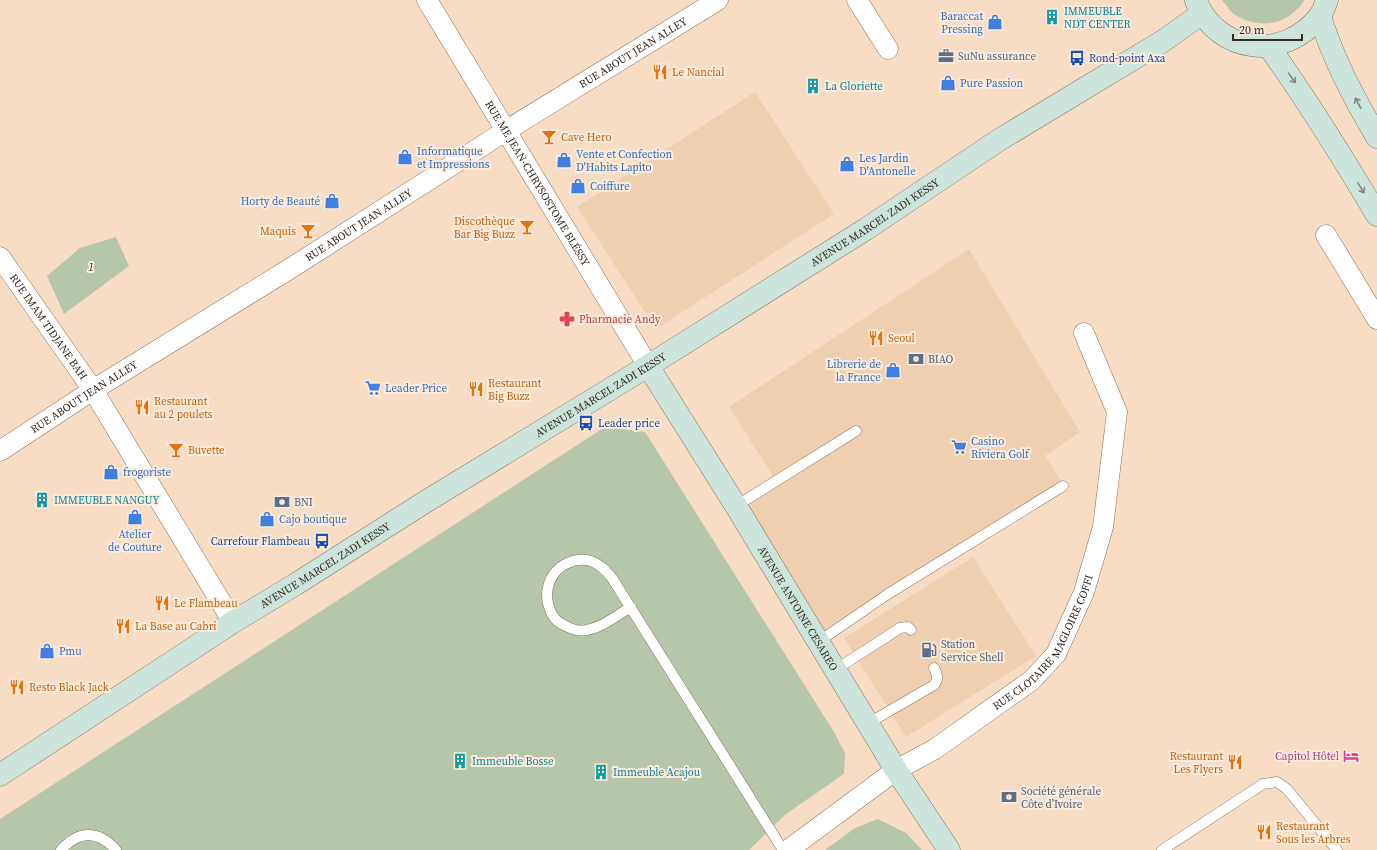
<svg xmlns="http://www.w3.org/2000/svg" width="1377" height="850" font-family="'Source Serif 4',serif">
<rect width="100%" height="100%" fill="#f8dcc4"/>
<path fill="#f0cfb1" d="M755,92L834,214L656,329L577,207Z
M969,249L1080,432L1045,456L1062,482L818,636L736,506L776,481L729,407Z
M973,557L1036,656L906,737L844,638Z"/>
<path fill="#b5c6a9" d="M1222,0H1304C1302,5 1298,8 1294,12C1278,27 1255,26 1237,16C1231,13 1226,5 1222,0Z
M116,237L129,266L64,314L47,276L80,248Z
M605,427L645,432L834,732L845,753L844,774L786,814L749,850H0V819Z
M878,819L906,833L922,850H825L855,828Z"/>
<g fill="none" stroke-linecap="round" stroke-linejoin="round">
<defs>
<path id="lane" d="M736,506L856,431
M631,607C617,615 603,627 587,630C579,632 571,629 564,625C556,622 551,614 549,607C540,580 563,554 591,561C600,564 606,571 612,578L783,850
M818,642L888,594L1063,486
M835,670L900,628L908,627L911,630
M867,724L934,685C939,679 937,674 934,668
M61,850C79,830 98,830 116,850
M1162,850L1263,784L1277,782L1287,789L1337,850"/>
<g id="street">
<path id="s1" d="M427,0L648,366"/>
<path d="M857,0L888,49"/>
<path d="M1326,235L1377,319"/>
<path id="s2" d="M0,257L93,390L233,622"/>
<path id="s3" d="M0,451L93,390L291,268L507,130L718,0"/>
<path id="s4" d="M788,850L896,770L935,749L1032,680L1056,654L1084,592L1103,527L1117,412L1084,333"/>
</g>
<g id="secondary">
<path d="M1196,1C1218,54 1284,61 1319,17C1323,12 1325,5 1327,0"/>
<path d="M1320,16C1333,59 1354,99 1377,137"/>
<path d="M1269,47C1308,101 1343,158 1377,215"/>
<path id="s5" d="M648,366L736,506L896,770L949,850"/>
<path id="s6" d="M0,775L233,622L296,584L425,502L648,366L866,229L999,140L1163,41L1201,14"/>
</g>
</defs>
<use href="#lane" stroke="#8b735c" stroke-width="11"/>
<use href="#street" stroke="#8b735c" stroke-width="21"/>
<use href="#secondary" stroke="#8b735c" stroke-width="23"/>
<use href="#lane" stroke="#fff" stroke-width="10"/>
<use href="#street" stroke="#fff" stroke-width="20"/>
<use href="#secondary" stroke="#cce5dc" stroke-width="22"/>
</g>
<defs><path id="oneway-shaft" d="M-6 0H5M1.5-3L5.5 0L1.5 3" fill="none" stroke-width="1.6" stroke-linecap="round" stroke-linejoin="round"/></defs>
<g stroke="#80887e">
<use href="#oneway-shaft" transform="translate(1292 78) rotate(54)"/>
<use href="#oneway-shaft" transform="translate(1358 103) rotate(-118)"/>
<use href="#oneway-shaft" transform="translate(1361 188) rotate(59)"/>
</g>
<defs>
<symbol id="building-bare" viewBox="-9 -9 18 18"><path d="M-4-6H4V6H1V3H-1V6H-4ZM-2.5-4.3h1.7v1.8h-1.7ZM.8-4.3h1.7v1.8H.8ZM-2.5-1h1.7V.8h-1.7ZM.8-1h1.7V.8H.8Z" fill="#0f9aa8" stroke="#fcecdd" stroke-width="2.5" paint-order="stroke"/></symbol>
<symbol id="shop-bare" viewBox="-9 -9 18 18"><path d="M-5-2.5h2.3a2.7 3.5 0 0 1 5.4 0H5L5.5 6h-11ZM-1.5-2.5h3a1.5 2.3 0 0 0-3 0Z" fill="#3f7fe0" stroke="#fcecdd" stroke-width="2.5" paint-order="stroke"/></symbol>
<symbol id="office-bare" viewBox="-9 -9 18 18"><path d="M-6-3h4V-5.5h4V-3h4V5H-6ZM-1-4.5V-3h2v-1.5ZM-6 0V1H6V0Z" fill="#5c6f8a" stroke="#fcecdd" stroke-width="2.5" paint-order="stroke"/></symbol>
<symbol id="bus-bare" viewBox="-9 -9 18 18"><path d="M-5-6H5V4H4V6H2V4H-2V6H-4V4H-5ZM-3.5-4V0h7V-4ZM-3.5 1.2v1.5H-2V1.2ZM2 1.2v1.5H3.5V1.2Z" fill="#1a4fb4" stroke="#fcecdd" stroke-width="2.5" paint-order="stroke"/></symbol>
<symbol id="restaurant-bare" viewBox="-9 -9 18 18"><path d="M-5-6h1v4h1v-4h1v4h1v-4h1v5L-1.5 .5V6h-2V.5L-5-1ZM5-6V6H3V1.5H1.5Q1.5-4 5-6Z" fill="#e8710a" stroke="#fcecdd" stroke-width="2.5" paint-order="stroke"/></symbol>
<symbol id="bar-bare" viewBox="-9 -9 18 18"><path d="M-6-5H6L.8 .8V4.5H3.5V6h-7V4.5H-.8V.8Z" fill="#e8710a" stroke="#fcecdd" stroke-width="2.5" paint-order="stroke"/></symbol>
<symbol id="pharmacy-bare" viewBox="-9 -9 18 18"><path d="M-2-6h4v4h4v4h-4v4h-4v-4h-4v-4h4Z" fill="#e0444e" stroke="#fcecdd" stroke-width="2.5" paint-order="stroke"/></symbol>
<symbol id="bank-bare" viewBox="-9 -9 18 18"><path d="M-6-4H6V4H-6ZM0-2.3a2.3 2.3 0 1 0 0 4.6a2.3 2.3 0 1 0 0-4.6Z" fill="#5c6f8a" stroke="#fcecdd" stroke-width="2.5" paint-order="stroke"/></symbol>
<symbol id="supermarket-bare" viewBox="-9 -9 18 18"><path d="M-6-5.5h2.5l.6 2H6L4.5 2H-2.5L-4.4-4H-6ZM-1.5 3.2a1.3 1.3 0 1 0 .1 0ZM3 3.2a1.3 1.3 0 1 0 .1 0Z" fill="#3f7fe0" stroke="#fcecdd" stroke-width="2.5" paint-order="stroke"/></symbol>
<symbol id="fuel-bare" viewBox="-9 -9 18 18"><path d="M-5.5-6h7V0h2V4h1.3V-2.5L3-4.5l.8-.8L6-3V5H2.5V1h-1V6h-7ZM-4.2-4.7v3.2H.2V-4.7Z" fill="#5c6f8a" stroke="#fcecdd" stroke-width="2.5" paint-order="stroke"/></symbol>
<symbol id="hotel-bare" viewBox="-9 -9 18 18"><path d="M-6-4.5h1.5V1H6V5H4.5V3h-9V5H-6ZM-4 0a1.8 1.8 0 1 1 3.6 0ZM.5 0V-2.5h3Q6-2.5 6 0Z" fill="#d1479c" stroke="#fcecdd" stroke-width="2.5" paint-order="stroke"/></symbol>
</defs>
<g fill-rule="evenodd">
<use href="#building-bare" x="1041" y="6" width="22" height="22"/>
<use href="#shop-bare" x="984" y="11" width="22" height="22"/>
<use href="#office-bare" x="935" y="45" width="22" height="22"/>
<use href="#bus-bare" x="1066" y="47" width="22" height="22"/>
<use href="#restaurant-bare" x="649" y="61" width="22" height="22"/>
<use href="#shop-bare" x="937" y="72" width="22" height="22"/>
<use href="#building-bare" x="802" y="75" width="22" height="22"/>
<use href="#bar-bare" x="538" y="126" width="22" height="22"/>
<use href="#shop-bare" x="394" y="146" width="22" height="22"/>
<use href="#shop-bare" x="553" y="149" width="22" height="22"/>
<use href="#shop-bare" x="836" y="153" width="22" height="22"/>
<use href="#shop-bare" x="567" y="175" width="22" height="22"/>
<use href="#shop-bare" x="321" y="190" width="22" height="22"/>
<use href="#bar-bare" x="516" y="216" width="22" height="22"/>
<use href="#bar-bare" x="297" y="220" width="22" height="22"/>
<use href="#pharmacy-bare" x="556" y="308" width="22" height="22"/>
<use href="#restaurant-bare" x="865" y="327" width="22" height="22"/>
<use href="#bank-bare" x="905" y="348" width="22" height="22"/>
<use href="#shop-bare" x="882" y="359" width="22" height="22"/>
<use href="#supermarket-bare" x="362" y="377" width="22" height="22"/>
<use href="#restaurant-bare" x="465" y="378" width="22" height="22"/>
<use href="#restaurant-bare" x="131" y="396" width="22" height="22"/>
<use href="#bus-bare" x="575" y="412" width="22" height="22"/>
<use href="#supermarket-bare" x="948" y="436" width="22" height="22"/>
<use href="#bar-bare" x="165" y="439" width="22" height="22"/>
<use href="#shop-bare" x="100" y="461" width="22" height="22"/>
<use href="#building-bare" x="31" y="489" width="22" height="22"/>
<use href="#bank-bare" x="271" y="491" width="22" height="22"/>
<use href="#shop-bare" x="124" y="506" width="22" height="22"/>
<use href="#shop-bare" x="256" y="508" width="22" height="22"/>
<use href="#bus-bare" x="311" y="530" width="22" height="22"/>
<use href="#restaurant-bare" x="151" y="592" width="22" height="22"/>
<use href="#restaurant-bare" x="112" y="615" width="22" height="22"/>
<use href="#fuel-bare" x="918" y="639" width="22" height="22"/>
<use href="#shop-bare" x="36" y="640" width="22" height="22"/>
<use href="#restaurant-bare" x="6" y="676" width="22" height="22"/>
<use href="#hotel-bare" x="1340" y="745" width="22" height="22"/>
<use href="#building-bare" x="449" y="750" width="22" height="22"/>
<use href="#restaurant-bare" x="1224" y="751" width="22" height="22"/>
<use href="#building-bare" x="590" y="761" width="22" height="22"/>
<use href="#bank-bare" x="998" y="786" width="22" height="22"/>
<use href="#restaurant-bare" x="1253" y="821" width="22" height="22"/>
</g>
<g text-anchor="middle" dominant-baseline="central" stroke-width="4" stroke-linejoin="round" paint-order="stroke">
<g font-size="11" fill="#0d838f" stroke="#fcecdd" text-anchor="start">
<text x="1064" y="11">IMMEUBLE<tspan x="1064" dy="13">NDT CENTER</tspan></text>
<text x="825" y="86">La Gloriette</text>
<text x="54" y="500">IMMEUBLE NANGUY</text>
<text x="472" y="761">Immeuble Bosse</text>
<text x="613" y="772">Immeuble Acajou</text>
</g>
<g font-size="11" fill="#366cbe" stroke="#fcecdd" text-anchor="start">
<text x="983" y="16" text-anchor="end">Baraccat<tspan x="983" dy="13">Pressing</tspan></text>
<text x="960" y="83">Pure Passion</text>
<text x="417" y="151">Informatique<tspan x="417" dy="13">et Impressions</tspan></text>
<text x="576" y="154">Vente et Confection<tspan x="576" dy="13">D'Habits Lapito</tspan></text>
<text x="859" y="158">Les Jardin<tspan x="859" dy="13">D'Antonelle</tspan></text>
<text x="590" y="186">Coiffure</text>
<text x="320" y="201" text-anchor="end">Horty de Beauté</text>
<text x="881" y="364" text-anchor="end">Librerie de<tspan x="881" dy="13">la France</tspan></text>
<text x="385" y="388">Leader Price</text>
<text x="971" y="441">Casino<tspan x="971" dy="13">Riviera Golf</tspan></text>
<text x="123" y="472">frogoriste</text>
<text x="279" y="519">Cajo boutique</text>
<text x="135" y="534" text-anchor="middle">Atelier<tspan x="135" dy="13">de Couture</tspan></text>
<text x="59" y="651">Pmu</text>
</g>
<g font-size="11" fill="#342a20" stroke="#fcecdd">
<text stroke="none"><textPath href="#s3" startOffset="748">RUE ABOUT JEAN ALLEY</textPath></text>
<text stroke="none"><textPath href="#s1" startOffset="214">RUE ME JEAN-CHRYSOSTOME BLÉSSY</textPath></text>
<text stroke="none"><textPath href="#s6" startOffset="1035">AVENUE MARCEL ZADI KESSY</textPath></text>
<text stroke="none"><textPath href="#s3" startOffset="424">RUE ABOUT JEAN ALLEY</textPath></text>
<text stroke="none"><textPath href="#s2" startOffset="85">RUE IMAM TIDJANE BAH</textPath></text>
<text stroke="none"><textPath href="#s6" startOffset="711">AVENUE MARCEL ZADI KESSY</textPath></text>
<text stroke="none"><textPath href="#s3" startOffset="100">RUE ABOUT JEAN ALLEY</textPath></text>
<text stroke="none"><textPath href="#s6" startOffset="387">AVENUE MARCEL ZADI KESSY</textPath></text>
<text stroke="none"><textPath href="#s5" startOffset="285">AVENUE ANTOINE CESAREO</textPath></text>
<text stroke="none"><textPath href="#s4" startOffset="335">RUE CLOTAIRE MAGLOIRE COFFI</textPath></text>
</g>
<g font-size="11" fill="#4e5e75" stroke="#fcecdd" text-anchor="start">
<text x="958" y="56">SuNu assurance</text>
<text x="928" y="359">BIAO</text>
<text x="294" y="502">BNI</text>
<text x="941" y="644">Station<tspan x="941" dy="13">Service Shell</tspan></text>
<text x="1021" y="791">Société générale<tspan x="1021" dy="13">Côte d’Ivoire</tspan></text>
</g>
<g font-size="11" fill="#164399" stroke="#fcecdd" text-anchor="start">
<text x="1089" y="58">Rond-point Axa</text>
<text x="598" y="423">Leader price</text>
<text x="310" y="541" text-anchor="end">Carrefour Flambeau</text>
</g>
<g font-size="11" fill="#c56008" stroke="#fcecdd" text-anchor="start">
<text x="672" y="72">Le Nancial</text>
<text x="561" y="137">Cave Hero</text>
<text x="515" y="221" text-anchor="end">Discothèque<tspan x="515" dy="13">Bar Big Buzz</tspan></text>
<text x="296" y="231" text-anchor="end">Maquis</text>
<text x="888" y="338">Seoul</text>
<text x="488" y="383">Restaurant<tspan x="488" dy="13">Big Buzz</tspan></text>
<text x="154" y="401">Restaurant<tspan x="154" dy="13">au 2 poulets</tspan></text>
<text x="188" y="450">Buvette</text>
<text x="174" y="603">Le Flambeau</text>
<text x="135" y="626">La Base au Cabri</text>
<text x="29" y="687">Resto Black Jack</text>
<text x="1223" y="756" text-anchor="end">Restaurant<tspan x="1223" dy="13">Les Flyers</tspan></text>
<text x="1276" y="826">Restaurant<tspan x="1276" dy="13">Sous les Arbres</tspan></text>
</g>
<g font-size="11" font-style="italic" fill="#1a3100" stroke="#fcecdd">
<text x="91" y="267">1</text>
</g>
<g font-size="11" fill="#be3a42" stroke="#fcecdd" text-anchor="start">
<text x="579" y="319">Pharmacie Andy</text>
</g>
<g font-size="11" fill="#b23c85" stroke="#fcecdd" text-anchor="end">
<text x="1339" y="756">Capitol Hôtel</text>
</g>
</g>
<path d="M1233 34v6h69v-6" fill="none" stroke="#342a20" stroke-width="2"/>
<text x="1239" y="34" font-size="12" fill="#342a20" stroke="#fcecdd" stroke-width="3" paint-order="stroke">20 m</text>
</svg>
